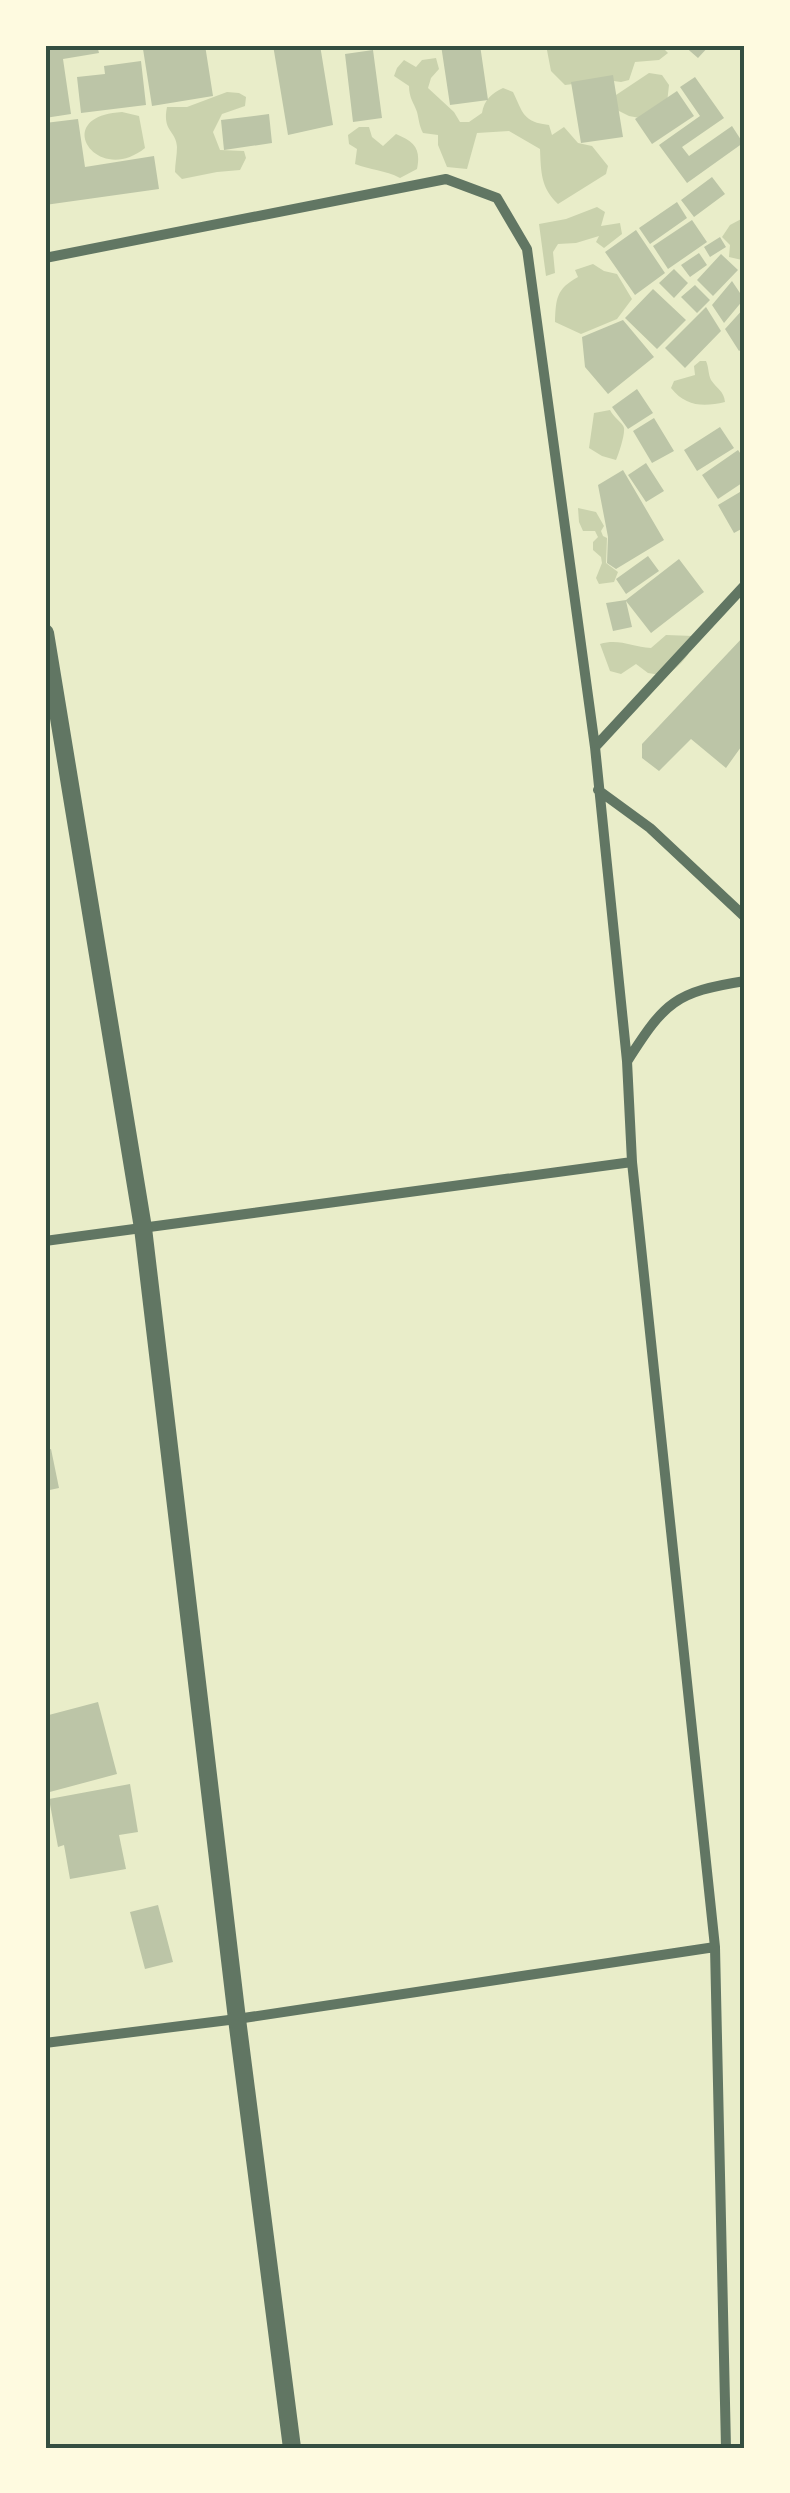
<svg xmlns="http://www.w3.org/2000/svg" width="790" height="2493" font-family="'Fira Sans',sans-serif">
<rect width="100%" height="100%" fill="#e9edc9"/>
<path fill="#cad2ad" d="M546,45H660L668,53L659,60L635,62L629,80L621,82L606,80L565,85L551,71Z
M436,58L439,69L431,78L428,88L454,112L460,122H469L482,113C484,100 492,93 503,88L513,92C523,113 523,122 549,125L552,135L564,127L578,143L592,146L608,166L606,174L558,204C541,188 541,173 540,149L509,131L477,133L467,169L447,167L438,145V135L423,133C419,125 419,120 417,112C414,103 409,98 409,86L394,76L397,68L404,60L416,67L422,60Z
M649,73L662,75L669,85L667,103L645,119L629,116L613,108L616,95Z
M227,92L239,93L246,97L245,106L222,114L213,132L220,150L244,151L246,158L240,170L217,172L182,179L175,172C175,164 177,155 177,147C176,130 162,132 167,107H187Z
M122,112L139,116L145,148C97,187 49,116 122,112Z
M359,127H369L372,137L383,146L396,134C415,142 421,149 417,169L400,178C385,170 370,170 355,164L357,149L349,144L348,135Z
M597,207L605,212L601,226L620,223L622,234L604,248L596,242L599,236L576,243L558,244L553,252L555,273L546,276L539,224L566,219Z
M745,217V258L742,260L729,257L730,245L722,237L730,225Z
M593,264L604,271L617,274L632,299L617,319L581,334L555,322C556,299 556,289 578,277L575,270Z
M700,361H706C709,368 708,374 711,380C717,389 724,391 725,402C704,407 686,407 671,388L674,381L695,375L694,366Z
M610,410C613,417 623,423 624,428C625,435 619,453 616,460L602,456L589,448L594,413Z
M578,508L596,512L604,526L601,531L603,536L607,538L606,563L618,572L614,582L599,584L596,578L602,563L601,557L593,550V542L598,537L595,531H583L579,522Z
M666,635L693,636C693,655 681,663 667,676L648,673L636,664L621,674L610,671L600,644C619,638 632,647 651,648Z"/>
<path fill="#bcc5a7" d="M45,45H97L99,53L63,59L71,114L45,118Z
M167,45H205L213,96L152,106L143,49Z
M273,45H320L333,125L288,135Z
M441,45H480L488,100L450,105Z
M683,45H710L698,58Z
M373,50L382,118L353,122L345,54Z
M141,61L146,105L81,113L77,77L105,74L104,66Z
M613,75L623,137L581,143L571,82Z
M695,77L724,118L682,147L689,156L732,126L743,143L687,183L659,145L700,116L680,87Z
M677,91L694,116L652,144L635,119Z
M269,114L272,143L224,150L221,120Z
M78,119L85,167L154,156L159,189L45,205V123Z
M712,177L725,194L694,217L681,200Z
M677,202L687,218L650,244L639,228Z
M692,220L707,242L668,269L653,246Z
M636,230L665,273L635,295L605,252Z
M720,237L726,247L710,257L704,247Z
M699,253L707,265L690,277L681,265Z
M721,254L738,270L713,296L697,280Z
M674,269L688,283L674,298L659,283Z
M732,281L744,299L724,323L712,305Z
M695,285L710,300L697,313L681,297Z
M653,289L686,320L657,349L625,318Z
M706,307L721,331L685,368L665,348Z
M745,307V347L739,351L725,329Z
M623,320L654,357L608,394L585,367L582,337Z
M637,389L653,413L628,429L612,407Z
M654,418L674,451L652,463L633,431Z
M720,427L734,448L697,471L684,450Z
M738,450L745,460V481L718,499L702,475Z
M646,463L664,491L646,502L628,475Z
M623,470L664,540L616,569L607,563L608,537L598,485Z
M745,489V527L734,533L718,505Z
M648,556L659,571L626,594L616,579Z
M679,559L704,592L651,633L626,601L632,627L613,631L606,603L626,600Z
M745,635V751L741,747L726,768L691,739L659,771L642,758V744Z
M51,1449L59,1488L45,1491V1450Z
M98,1702L117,1774L46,1793L45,1716Z
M130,1784L138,1832L119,1835L126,1869L70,1879L64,1845L58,1847L49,1799Z
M158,1905L173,1962L145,1969L130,1912Z"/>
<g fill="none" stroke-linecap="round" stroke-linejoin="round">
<path stroke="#617663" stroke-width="10" d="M45,258L446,179L497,198L527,249L595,747L627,1061L632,1162L715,1947L726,2448
M595,747L745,585
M598,790L650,828L745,917
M628,1060C665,1002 675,992 745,981
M45,1241L632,1162
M45,2043L237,2019L715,1947"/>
<path stroke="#617663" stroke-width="18" d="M45,633L143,1228L237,2019L292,2448"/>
</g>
<rect width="790" height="2493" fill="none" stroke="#fefae0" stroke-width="95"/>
<rect x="48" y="48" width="694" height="2398" fill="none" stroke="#344e41" stroke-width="4"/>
</svg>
